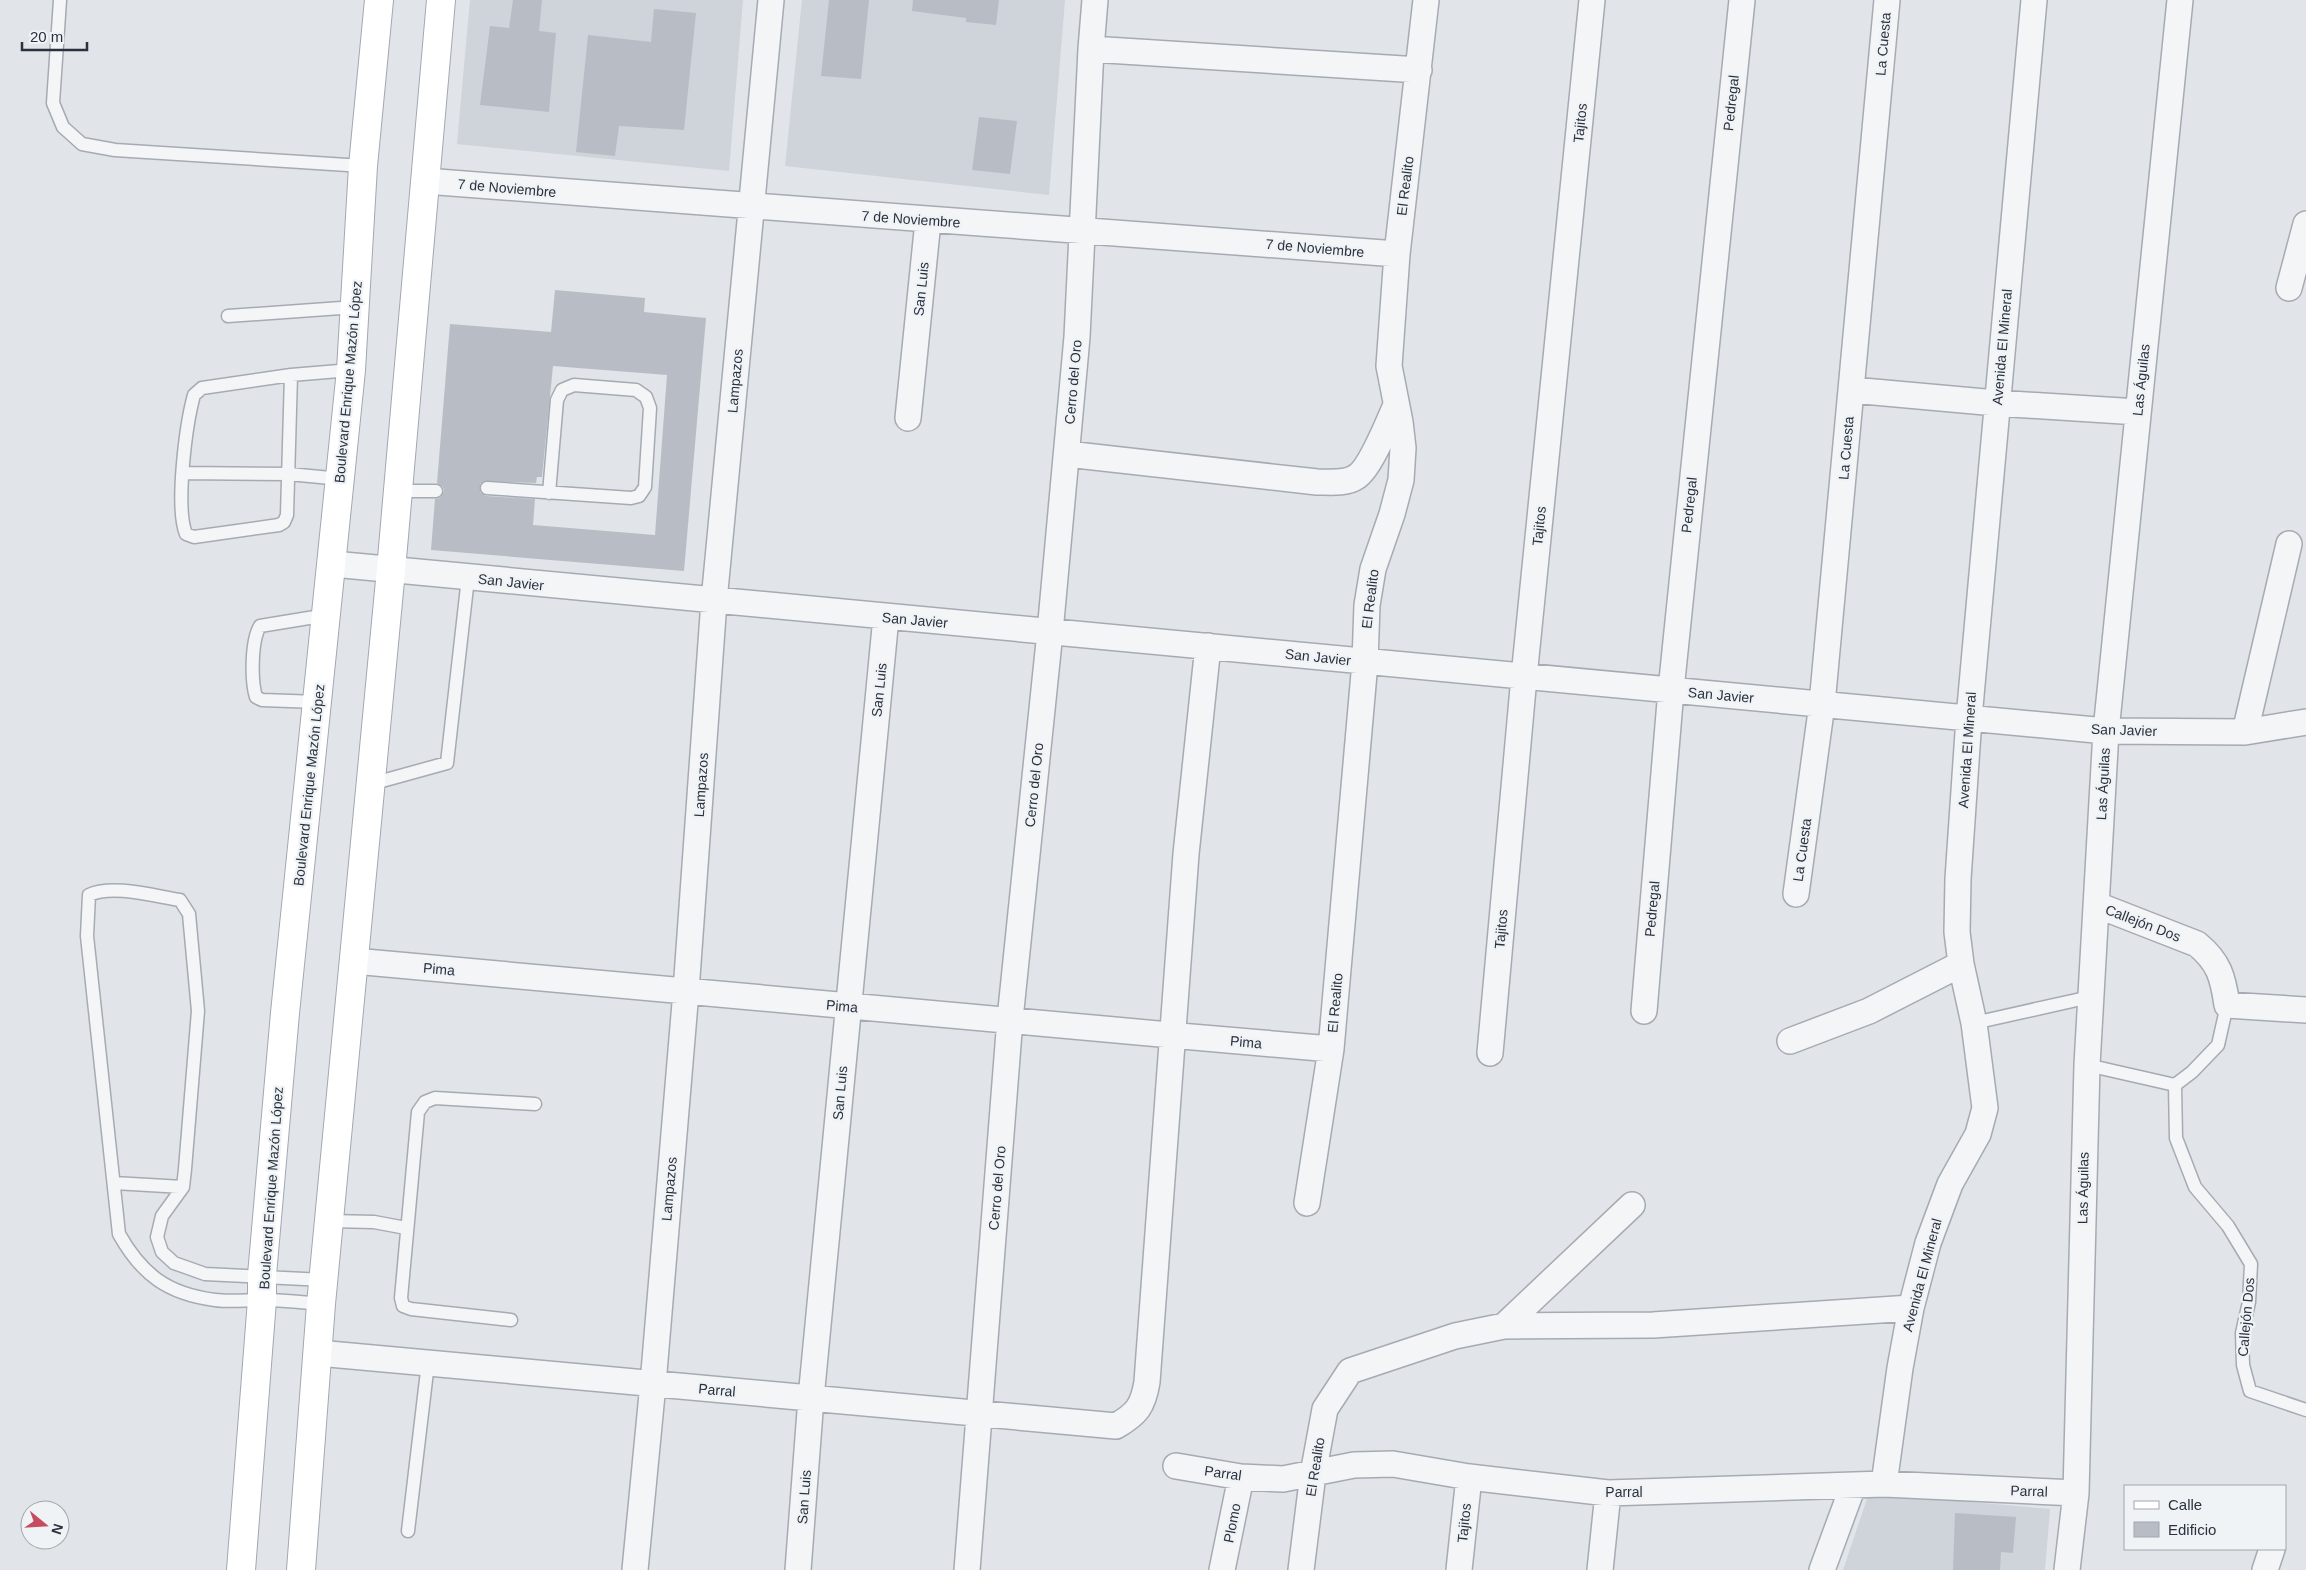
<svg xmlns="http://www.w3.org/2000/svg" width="2306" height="1570" font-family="Arial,sans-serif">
<rect width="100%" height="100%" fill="#e1e4e9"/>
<path fill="#cfd3da" d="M470,0H743L729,171L457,144Z
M802,0H1065L1049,195L785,166Z
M1869,1493L2050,1509L2045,1570H1843Z"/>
<path fill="#b8bdc5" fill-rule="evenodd" d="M513,0H542L539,31L556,33L549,112L480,105L490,26L509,28Z
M829,0H869L861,79L821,76Z
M913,0H999L996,25L966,22V18L912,11Z
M654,9L696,13L684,130L619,126L615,156L576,152L588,35L651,42Z
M979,117L1017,121L1010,174L972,170Z
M555,290L645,298L644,312L706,318L684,571L431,550L435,499L440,498L444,491L443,487L437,483L450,324L551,332ZM553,366L667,375L655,535L533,525L535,499L486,496L480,492V484L484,481L536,483L537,477H542Z
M1955,1513L2016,1517L2013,1553L2001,1552L2000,1570H1953Z"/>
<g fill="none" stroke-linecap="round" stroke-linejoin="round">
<defs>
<path id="service" d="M60,0L53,103L63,127L82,144L115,150L363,166
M228,316L355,307
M291,375L287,515L284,522L279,525L194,537L186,534C175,507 186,424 194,395L202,388L291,375L351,370
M183,473L289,474L341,479
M487,488L631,498L639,496L645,487L650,408L646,397L636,390L574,385L562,390L557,400L549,493
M398,491H436
M318,702L262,700L256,697C251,681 251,641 260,626L327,615
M371,784L447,763L468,578
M1974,1023L2090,997
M2087,1065L2175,1085L2192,1072L2218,1045L2227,1005
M2175,1085L2176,1138L2195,1187L2228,1226L2251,1264L2249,1302L2242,1333L2243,1365L2250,1391L2306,1410
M114,1183L183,1187
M329,1221L374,1222L406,1228
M321,1304C301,1302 281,1300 261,1300C246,1300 230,1302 215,1300C168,1294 142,1275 119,1234L87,936L89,895C112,884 154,896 180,900L189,914L198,1011L185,1169L183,1187L162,1216L157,1237L162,1252L174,1263L205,1274L324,1280
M511,1320L411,1309L403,1306L401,1298L418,1112L425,1102L435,1098L535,1104
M408,1531L428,1363"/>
<path id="minor" d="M1091,49L1419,70
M425,181C749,207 1073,229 1397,254
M2289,288L2306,224
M1852,390L1996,403L2138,412
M908,418L928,221
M1067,454L1317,482C1329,482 1346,484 1356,477C1370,469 1389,421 1396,405
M333,564L2106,731L2245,732L2306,722
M2245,732L2289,544
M1796,894L1822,704L1887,0
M2097,905L2197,944C2219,962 2223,977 2227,1005L2306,1010
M354,961C679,991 1005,1021 1331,1049
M1644,1011L1671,690L1742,0
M1790,1041L1869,1011L1961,964
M1490,1053L1524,677L1592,0
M1307,1203L1331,1049L1365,662L1367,605L1373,569L1392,514L1401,480L1403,448L1400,422L1389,366L1397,254L1426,0
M1504,1326L1632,1205
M318,1353L1116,1426C1137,1414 1143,1406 1147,1382L1186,854L1208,646
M1176,1466L1241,1477L1283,1479L1354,1465L1393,1464L1469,1477L1608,1493L1884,1484L2076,1493
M1884,1484L1900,1368L1911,1308L1928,1243L1950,1184L1978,1134L1985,1108L1974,1023L1961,964L1957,932L1958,879L1969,718L2034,0
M635,1570L653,1384L686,991L714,601L771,0
M798,1570L811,1398L886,617
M967,1570L1010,1019L1050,632L1077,337L1091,49L1095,0
M1222,1570L1241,1477
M1301,1570L1313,1474L1325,1409L1350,1371L1455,1336L1504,1326L1653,1325L1911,1308
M1459,1570L1469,1477
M1600,1570L1608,1493
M1822,1570L1853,1486
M2067,1570L2076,1493L2087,1065L2106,731L2180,0
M2265,1570L2272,1549"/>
<path id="primary" d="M241,1570L262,1300V1275L285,1013L351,370L363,166L379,0
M301,1570L321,1304L391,570L441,0"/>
</defs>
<use href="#service" stroke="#a6abb3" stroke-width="15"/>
<use href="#minor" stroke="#a6abb3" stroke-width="28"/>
<use href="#primary" stroke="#a1a8b4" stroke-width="30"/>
<use href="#service" stroke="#f3f5f7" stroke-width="12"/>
<use href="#minor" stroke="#f3f5f7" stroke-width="25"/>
<use href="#primary" stroke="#fff" stroke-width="28"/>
</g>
<g text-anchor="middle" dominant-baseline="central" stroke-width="4.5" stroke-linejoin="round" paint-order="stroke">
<g font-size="14" fill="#2a323f" stroke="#f0f3f6">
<text transform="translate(1883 44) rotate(-85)">La Cuesta</text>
<text transform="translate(1731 103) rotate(-84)">Pedregal</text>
<text transform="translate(1580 123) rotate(-84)">Tajitos</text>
<text transform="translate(1405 186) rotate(-83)">El Realito</text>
<text transform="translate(507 188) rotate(5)">7 de Noviembre</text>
<text transform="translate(911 219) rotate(4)">7 de Noviembre</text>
<text transform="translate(1315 248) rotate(5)">7 de Noviembre</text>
<text transform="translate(921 289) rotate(-84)">San Luis</text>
<text transform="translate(2002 347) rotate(-85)">Avenida El Mineral</text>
<text transform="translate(2141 380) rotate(-84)">Las Águilas</text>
<text transform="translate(735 381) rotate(-85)">Lampazos</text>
<text transform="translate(348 382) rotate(-85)">Boulevard Enrique Mazón López</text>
<text transform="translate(1073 382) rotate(-85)">Cerro del Oro</text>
<text transform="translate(1846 448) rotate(-85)">La Cuesta</text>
<text transform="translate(1689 505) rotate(-84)">Pedregal</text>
<text transform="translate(1539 526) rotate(-84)">Tajitos</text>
<text transform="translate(511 582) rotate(6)">San Javier</text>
<text transform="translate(1370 599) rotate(-83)">El Realito</text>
<text transform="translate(915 620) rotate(5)">San Javier</text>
<text transform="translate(1318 657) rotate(6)">San Javier</text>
<text transform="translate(879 690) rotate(-84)">San Luis</text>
<text transform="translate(1721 695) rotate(5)">San Javier</text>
<text transform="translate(2124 730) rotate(2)">San Javier</text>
<text transform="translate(1967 750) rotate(-86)">Avenida El Mineral</text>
<text transform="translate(2103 784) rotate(-87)">Las Águilas</text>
<text transform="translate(309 785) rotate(-84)">Boulevard Enrique Mazón López</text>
<text transform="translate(701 785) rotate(-86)">Lampazos</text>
<text transform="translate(1034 785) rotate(-84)">Cerro del Oro</text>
<text transform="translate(1802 850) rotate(-82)">La Cuesta</text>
<text transform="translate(1652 909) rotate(-85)">Pedregal</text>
<text transform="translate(2143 923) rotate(21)">Callejón Dos</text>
<text transform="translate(1501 929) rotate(-85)">Tajitos</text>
<text transform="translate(439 969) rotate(5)">Pima</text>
<text transform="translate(1335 1003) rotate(-85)">El Realito</text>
<text transform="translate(842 1006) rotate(5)">Pima</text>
<text transform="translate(1246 1042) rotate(5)">Pima</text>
<text transform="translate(840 1093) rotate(-85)">San Luis</text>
<text transform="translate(271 1188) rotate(-86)">Boulevard Enrique Mazón López</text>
<text transform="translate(997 1188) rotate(-85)">Cerro del Oro</text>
<text transform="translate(2083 1188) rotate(-89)">Las Águilas</text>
<text transform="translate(669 1189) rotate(-85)">Lampazos</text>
<text transform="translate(1922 1275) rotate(-75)">Avenida El Mineral</text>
<text transform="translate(2246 1317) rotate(-85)">Callejón Dos</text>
<text transform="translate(717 1390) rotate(5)">Parral</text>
<text transform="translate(1315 1467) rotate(-81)">El Realito</text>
<text transform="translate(1223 1473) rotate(8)">Parral</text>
<text transform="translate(2029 1491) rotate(2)">Parral</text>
<text x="1624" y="1492">Parral</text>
<text transform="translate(804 1497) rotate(-86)">San Luis</text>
<text transform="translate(1232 1523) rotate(-79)">Plomo</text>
<text transform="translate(1464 1523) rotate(-84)">Tajitos</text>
</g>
</g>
<rect x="2124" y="1485" width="162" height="65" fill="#f0f3f6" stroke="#a1a6ad"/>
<rect x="2134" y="1501" width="25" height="8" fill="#ffffff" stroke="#a1a6ad"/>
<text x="2168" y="1510" font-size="15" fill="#2a323f">Calle</text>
<rect x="2134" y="1522" width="25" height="15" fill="#b8bdc5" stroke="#a1a6ad"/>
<text x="2168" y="1535" font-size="15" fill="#2a323f">Edificio</text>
<g transform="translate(45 1525) rotate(108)"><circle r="24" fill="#f0f3f6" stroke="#a1a6ad"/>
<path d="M0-4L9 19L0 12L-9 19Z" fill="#c64d5f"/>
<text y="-8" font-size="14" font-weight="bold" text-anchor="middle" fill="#2a323f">N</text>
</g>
<path d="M22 42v8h65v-8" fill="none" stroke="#2a323f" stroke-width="2.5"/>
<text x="30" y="42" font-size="15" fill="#2a323f" stroke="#f0f3f6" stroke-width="4" paint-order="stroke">20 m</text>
</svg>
